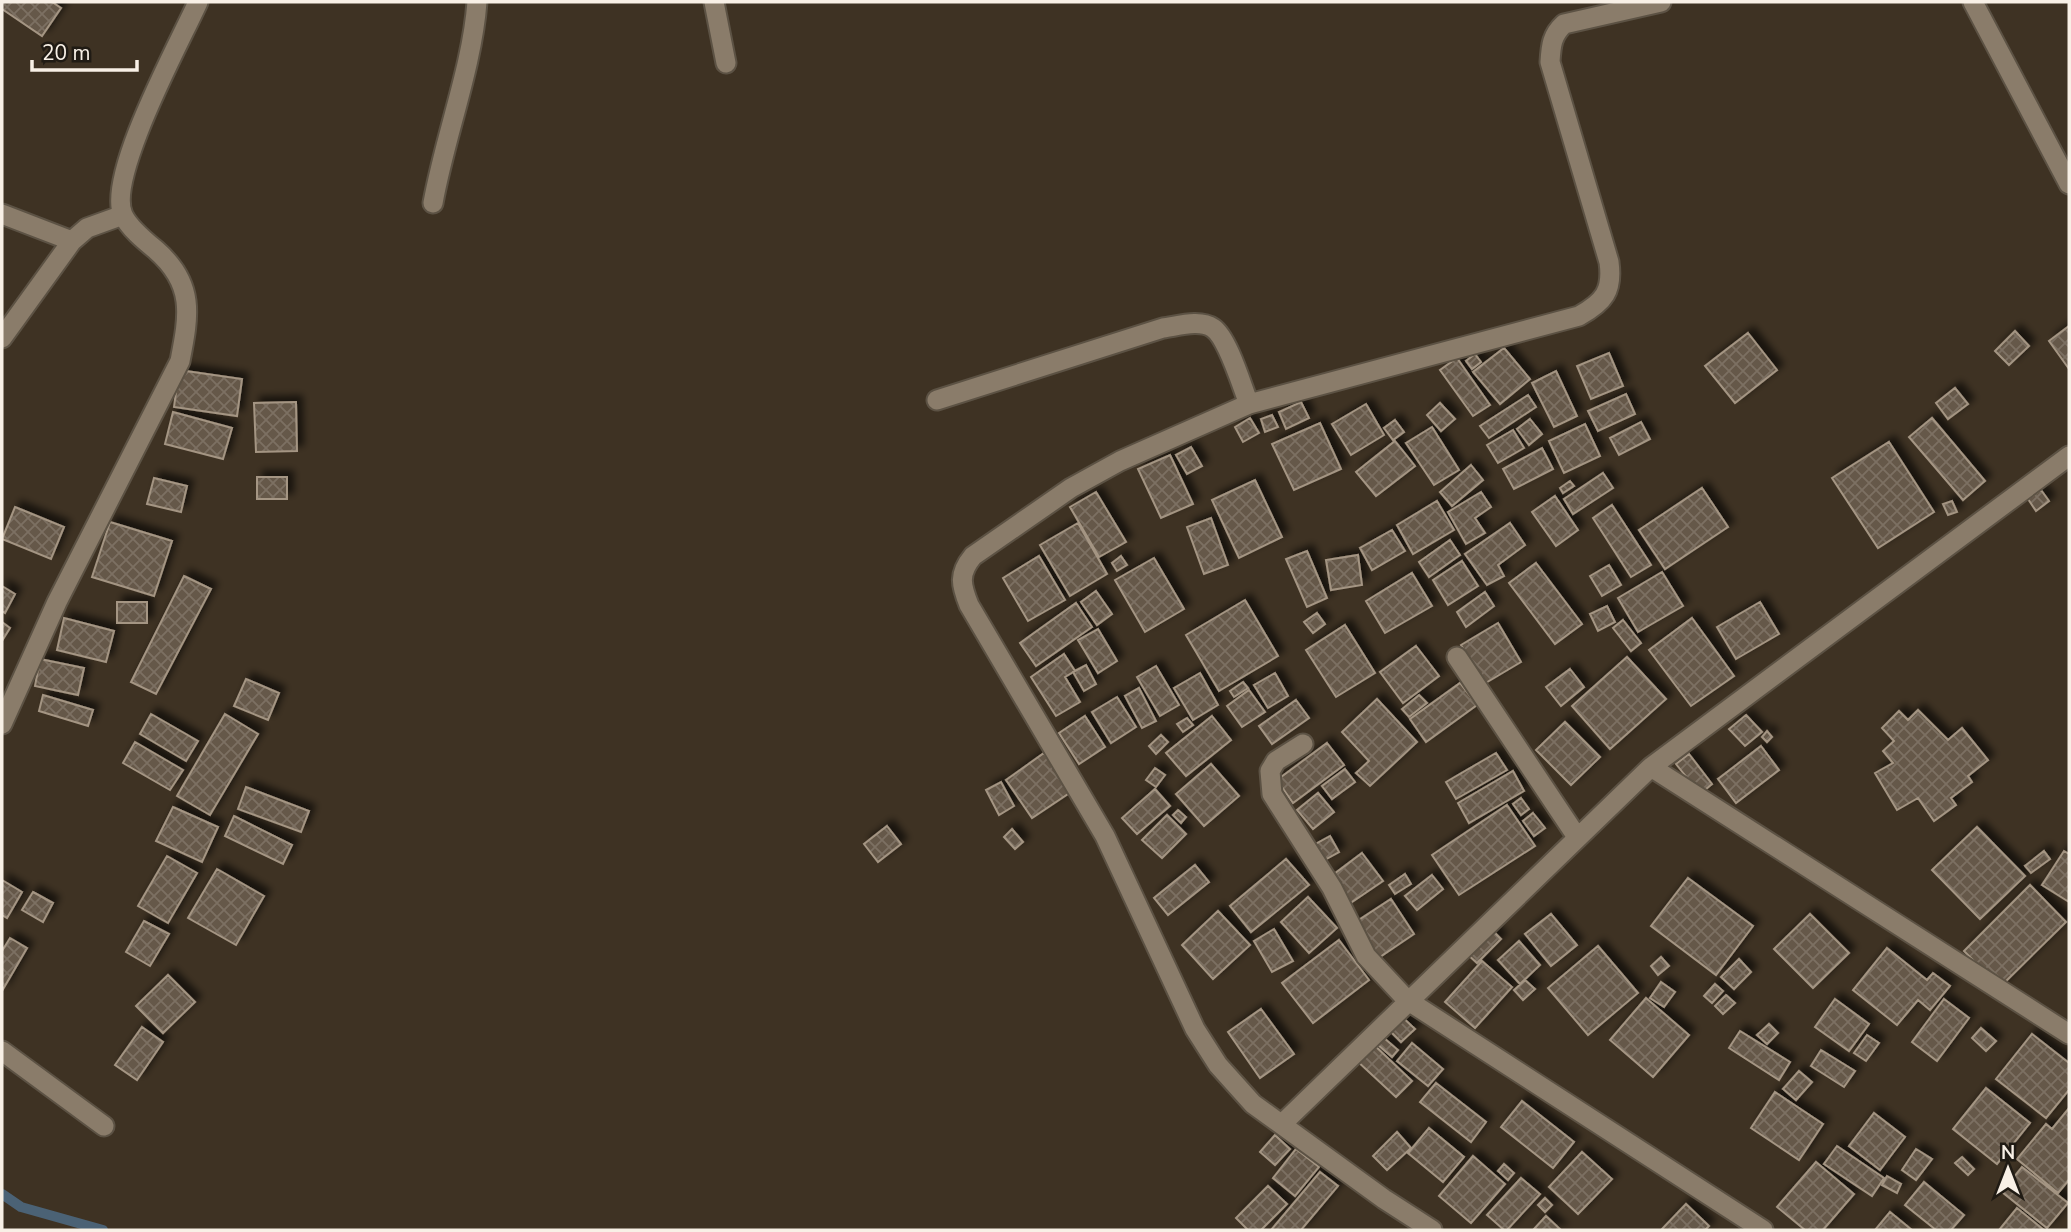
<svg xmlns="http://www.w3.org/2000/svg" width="2071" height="1232" font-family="'Nunito Sans',sans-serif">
<defs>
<pattern id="building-cross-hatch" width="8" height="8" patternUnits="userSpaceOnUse" patternTransform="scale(1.75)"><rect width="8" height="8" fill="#655848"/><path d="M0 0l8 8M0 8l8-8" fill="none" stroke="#7c7062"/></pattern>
<filter id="shadow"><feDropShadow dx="6" dy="-6" stdDeviation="3.5" flood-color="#0009"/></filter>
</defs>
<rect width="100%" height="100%" fill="#3e3223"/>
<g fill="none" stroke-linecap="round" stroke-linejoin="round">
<path stroke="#4b6275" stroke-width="10" d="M2,1194L21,1207L103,1230"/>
</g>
<path fill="url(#building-cross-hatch)" stroke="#a49583" stroke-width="2" filter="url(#shadow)" d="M2,2H52L61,8L42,36L2,9Z
M2069,326V369L2049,341Z
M2015,331L2029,346L2009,365L1995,351Z
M1748,333L1777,370L1735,403L1705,366Z
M1504,348L1530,379L1500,404L1473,372Z
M1609,353L1623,386L1591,399L1577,366Z
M1475,354L1481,362L1472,369L1466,361Z
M1457,358L1490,405L1473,416L1440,370Z
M179,370L242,379L237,416L174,407Z
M1556,371L1577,416L1554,427L1532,383Z
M1955,388L1968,404L1948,419L1936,403Z
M1626,394L1635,414L1598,431L1588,411Z
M1528,395L1536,407L1489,438L1480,426Z
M296,402L297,451L256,452L254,403Z
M1301,402L1309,418L1286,429L1279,412Z
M1440,403L1455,419L1441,431L1427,415Z
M1366,404L1384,435L1351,455L1332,424Z
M173,412L232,428L223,459L165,444Z
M1272,415L1278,427L1265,432L1261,419Z
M1250,418L1259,433L1243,442L1235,427Z
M1932,418L1985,481L1963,500L1909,437Z
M1530,419L1542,434L1529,445L1517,429Z
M1395,420L1404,432L1393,440L1384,428Z
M1641,422L1650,439L1619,455L1610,438Z
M1320,423L1341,469L1294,490L1272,444Z
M1585,424L1600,456L1564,473L1549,441Z
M1432,427L1459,470L1434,485L1406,443Z
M1513,430L1524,448L1498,463L1487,445Z
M1395,441L1415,466L1376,496L1356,472Z
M1889,442L1934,512L1878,548L1832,478Z
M1191,447L1202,466L1187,474L1176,455Z
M1542,448L1553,469L1514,489L1503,469Z
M1170,455L1193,504L1161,518L1138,469Z
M1471,465L1483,480L1452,506L1440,492Z
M1603,473L1613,488L1573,514L1564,499Z
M257,477H287V499H257Z
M154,478L187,486L181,512L147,504Z
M1255,480L1282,537L1239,558L1212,500Z
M1570,481L1574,486L1563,493L1560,488Z
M1702,488L1728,527L1665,569L1639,530Z
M2041,490L2049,501L2036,511L2028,499Z
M1096,492L1126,542L1099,557L1070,507Z
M1481,492L1491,507L1475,518L1485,533L1466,544L1448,512Z
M1555,496L1578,530L1556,546L1532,512Z
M1437,501L1454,530L1413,554L1397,525Z
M1952,501L1957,512L1948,515L1943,504Z
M1612,505L1651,565L1631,577L1593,518Z
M15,507L64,527L51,559L2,539Z
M1211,518L1228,565L1204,574L1187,527Z
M110,522L172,541L154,596L92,577Z
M1078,523L1107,574L1070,596L1040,545Z
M1510,523L1525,545L1498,565L1504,576L1487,585L1465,554Z
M1392,530L1405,551L1372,570L1360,548Z
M1450,540L1460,555L1429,577L1419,562Z
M1307,551L1327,598L1307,607L1286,559Z
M1358,555L1362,585L1331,590L1326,560Z
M1039,556L1065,600L1028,621L1003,578Z
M1121,556L1127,565L1117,571L1112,563Z
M1154,558L1184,609L1145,632L1115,580Z
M1462,561L1478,586L1448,605L1433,580Z
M1536,563L1582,624L1555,644L1509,583Z
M1609,565L1621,585L1602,596L1590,576Z
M1662,572L1683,606L1638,632L1618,598Z
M1412,573L1432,606L1385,633L1366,601Z
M184,576L211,589L156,694L131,682Z
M2,586L15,594L5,613L2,611Z
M1096,591L1112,614L1097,625L1081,602Z
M1485,592L1494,606L1466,627L1457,612Z
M1245,600L1278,656L1219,691L1186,635Z
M117,602H147V623H117Z
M1760,602L1779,634L1736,659L1717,627Z
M1076,603L1092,627L1036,666L1020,643Z
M1607,606L1615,622L1598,631L1590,614Z
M1317,613L1325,624L1313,633L1304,622Z
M64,618L114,631L106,662L57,650Z
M1692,618L1734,676L1691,706L1649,650Z
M1623,620L1641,643L1631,651L1613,628Z
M2,622L10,628L2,641Z
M1498,623L1521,662L1484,684L1461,645Z
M1345,625L1375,673L1336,697L1306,650Z
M1098,629L1117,661L1098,673L1078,640Z
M1416,646L1439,676L1403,703L1380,672Z
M1064,654L1075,671L1065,677L1080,702L1056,716L1031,677Z
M1627,657L1666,699L1610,749L1572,706Z
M40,659L84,668L78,695L35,686Z
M1086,665L1096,684L1084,691L1073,672Z
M1156,666L1179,705L1160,716L1137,677Z
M1570,669L1584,687L1561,706L1546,687Z
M1200,673L1218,705L1193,720L1174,688Z
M1275,673L1288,696L1268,708L1254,685Z
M246,679L279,693L268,720L234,706Z
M1243,682L1248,688L1234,697L1230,691Z
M1460,683L1477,705L1426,742L1410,719Z
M1139,688L1156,721L1142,728L1125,696Z
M1249,690L1265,712L1242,727L1227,706Z
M43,695L93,710L88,726L39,711Z
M1419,695L1427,703L1409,717L1402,709Z
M1117,697L1136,727L1111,743L1092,712Z
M1377,699L1417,742L1370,786L1356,773L1369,761L1342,732Z
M1296,700L1309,718L1272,744L1259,726Z
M1918,710L1948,740L1962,728L1988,760L1968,776L1972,782L1951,798L1956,805L1934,821L1918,798L1897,810L1875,773L1893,763L1883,751L1894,741L1882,728L1899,711L1908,720Z
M151,714L198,741L186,761L140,734Z
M225,714L258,734L210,815L177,796Z
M1746,715L1762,732L1745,746L1729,729Z
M1085,716L1105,747L1079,764L1059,733Z
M1212,716L1231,740L1186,776L1166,753Z
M1187,718L1193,725L1183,732L1177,724Z
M1565,722L1600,757L1571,785L1536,750Z
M1767,731L1772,737L1767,742L1762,737Z
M1161,735L1168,742L1156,754L1149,746Z
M135,742L183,770L170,790L123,763Z
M1327,743L1344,765L1293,803L1277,780Z
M1761,746L1779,770L1736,803L1718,779Z
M1044,753L1071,792L1032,818L1006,780Z
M1496,753L1507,770L1456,799L1446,782Z
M1689,754L1712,784L1700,794L1676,764Z
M1211,764L1239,796L1204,826L1176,794Z
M1155,768L1165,775L1156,787L1146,780Z
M1345,769L1355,782L1332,799L1322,786Z
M1513,771L1524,791L1469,823L1458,803Z
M1001,782L1014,806L999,815L986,790Z
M246,787L309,811L301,832L238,809Z
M1155,789L1170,806L1137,834L1122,818Z
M1318,793L1334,812L1313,829L1297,810Z
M1521,798L1529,809L1521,815L1513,804Z
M1507,805L1535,846L1459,895L1432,855Z
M173,807L218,827L202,862L156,841Z
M1178,810L1186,817L1181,823L1173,815Z
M1533,813L1545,828L1534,836L1523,821Z
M1167,815L1186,834L1162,858L1142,840Z
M234,816L292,845L283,864L225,836Z
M887,826L901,844L878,862L864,844Z
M1977,827L2025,876L1980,919L1932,870Z
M1012,829L1023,842L1015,849L1004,837Z
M1330,836L1339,852L1321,862L1312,846Z
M2044,851L2050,859L2031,873L2025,866Z
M2064,851L2069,854V902L2042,885Z
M1362,853L1383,881L1349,904L1330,877Z
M167,856L197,873L168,923L138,906Z
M1286,859L1309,885L1251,932L1230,906Z
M1195,865L1209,882L1168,915L1154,898Z
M217,869L264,896L236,945L188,918Z
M1405,874L1411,884L1395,894L1389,885Z
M1432,875L1443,889L1417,910L1405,896Z
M1688,878L1753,926L1716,975L1651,926Z
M2,880L22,892L7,918L2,915Z
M2030,885L2066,922L2000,987L1964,951Z
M33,892L53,903L43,922L22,910Z
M1308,897L1337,928L1309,953L1281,922Z
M1391,899L1414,934L1374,961L1351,925Z
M1218,911L1250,945L1213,979L1182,945Z
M1551,914L1577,945L1551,966L1525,934Z
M1810,914L1849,953L1813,988L1774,949Z
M144,921L169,934L150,966L126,952Z
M1274,929L1293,961L1272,972L1254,941Z
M1492,930L1501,939L1477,963L1467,954Z
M10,938L27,948L2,991V951Z
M1339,940L1369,980L1313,1023L1282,983Z
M1519,941L1540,965L1520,984L1498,960Z
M1598,946L1638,993L1588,1035L1548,988Z
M1887,948L1927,980L1933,973L1950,986L1930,1010L1918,1000L1897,1025L1853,990Z
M1661,957L1669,966L1658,975L1651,966Z
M1739,959L1751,972L1734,989L1721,977Z
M1482,961L1512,987L1475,1028L1445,1002Z
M168,975L195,1002L163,1033L136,1006Z
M1525,980L1535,989L1523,1000L1514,990Z
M1661,982L1675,992L1664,1007L1650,998Z
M1715,984L1723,991L1712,1003L1704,996Z
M1726,995L1735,1003L1723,1014L1715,1006Z
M1646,998L1689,1035L1653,1077L1610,1040Z
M1835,999L1869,1024L1849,1051L1815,1027Z
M1944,999L1969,1018L1937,1061L1912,1042Z
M1261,1009L1294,1054L1260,1078L1228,1032Z
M1398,1013L1415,1029L1401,1042L1385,1026Z
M1769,1024L1778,1033L1767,1044L1757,1035Z
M142,1027L163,1042L137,1080L115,1065Z
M1981,1028L1996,1041L1986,1051L1972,1038Z
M1740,1031L1790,1062L1779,1080L1729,1048Z
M2032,1034L2069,1063V1090L2046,1118L1996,1079Z
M1867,1035L1879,1043L1866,1061L1854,1053Z
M1384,1038L1398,1050L1392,1057L1377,1044Z
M1372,1043L1412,1081L1396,1097L1356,1060Z
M1412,1043L1443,1069L1428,1086L1397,1061Z
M1821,1050L1855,1071L1844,1087L1811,1066Z
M1799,1071L1812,1082L1796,1100L1783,1089Z
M1436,1083L1486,1122L1471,1142L1420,1102Z
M1986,1088L2030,1123L1997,1164L1953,1129Z
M1775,1092L1823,1124L1799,1160L1751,1128Z
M1522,1101L1574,1142L1553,1168L1501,1127Z
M2069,1108V1180L2058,1193L2017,1159L2046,1124L2052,1129Z
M1874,1113L1905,1137L1880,1170L1849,1146Z
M1429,1128L1464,1157L1443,1182L1408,1153Z
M1397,1132L1411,1148L1387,1170L1373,1156Z
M1275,1135L1290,1149L1275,1165L1260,1152Z
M1837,1146L1884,1178L1872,1196L1824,1164Z
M1296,1149L1319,1167L1295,1196L1273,1178Z
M1916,1149L1932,1159L1916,1180L1902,1170Z
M1582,1152L1612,1179L1578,1214L1549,1187Z
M1473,1156L1505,1184L1471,1223L1439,1196Z
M1962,1157L1974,1169L1968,1175L1955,1163Z
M1816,1162L1854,1194L1823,1230H1805L1777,1207Z
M1504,1164L1514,1173L1508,1180L1498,1171Z
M2022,1167L2068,1203L2047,1228L2002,1192Z
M1320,1172L1338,1186L1301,1230H1271Z
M1887,1176L1901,1184L1897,1193L1882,1185Z
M1521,1178L1540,1194L1507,1230H1504L1487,1215Z
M1924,1182L1964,1215L1951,1230H1936L1905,1205Z
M1268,1186L1287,1204L1261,1230H1248L1236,1218Z
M1545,1198L1552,1205L1545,1212L1538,1205Z
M1686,1204L1709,1226L1705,1230H1661Z
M2017,1208L2044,1230H1999Z
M1890,1212L1912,1230H1875Z
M1546,1216L1561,1230H1533Z"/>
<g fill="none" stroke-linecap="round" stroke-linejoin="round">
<defs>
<path id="minor" d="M714,2L726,63
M1973,2L2069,184
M433,203C445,136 472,68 477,2
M2,214L72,241
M2,338L72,241L87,228L123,215
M937,400L1163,328C1178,326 1200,319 1213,328C1228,338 1242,387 1249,404
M1457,657L1577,837
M2,724L57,602L180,361C189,315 195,284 156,250C145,241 129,228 123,215C106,177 180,42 198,2
M1303,744L1276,761L1270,771L1272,794L1332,888L1366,956L1407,1000L1763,1230
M1651,767L2069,1034
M2,1051L104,1126
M1282,1124L1651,767L2069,456
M1432,1230L1384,1199L1253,1104L1218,1065L1195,1029L1105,836L969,605C961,585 958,574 973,556L1071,488L1120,461L1249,404L1579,316C1604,302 1613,291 1609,262L1550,62C1551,45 1552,35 1564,24L1661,2"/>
</defs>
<use href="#minor" stroke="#5c5244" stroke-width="23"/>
<use href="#minor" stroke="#8a7c6a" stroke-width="19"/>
</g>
<rect width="2071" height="1232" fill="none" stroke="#f8f0e6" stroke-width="7"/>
<g transform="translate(2008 1169)" stroke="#201b14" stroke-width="5" paint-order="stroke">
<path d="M0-5L12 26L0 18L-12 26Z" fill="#f8f0e6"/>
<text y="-10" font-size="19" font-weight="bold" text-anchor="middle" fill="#f8f0e6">N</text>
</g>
<path d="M32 60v10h105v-10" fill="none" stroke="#f8f0e6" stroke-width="3.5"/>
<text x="42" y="60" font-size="21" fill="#f8f0e6" stroke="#201b14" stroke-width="5" paint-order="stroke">20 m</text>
</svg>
